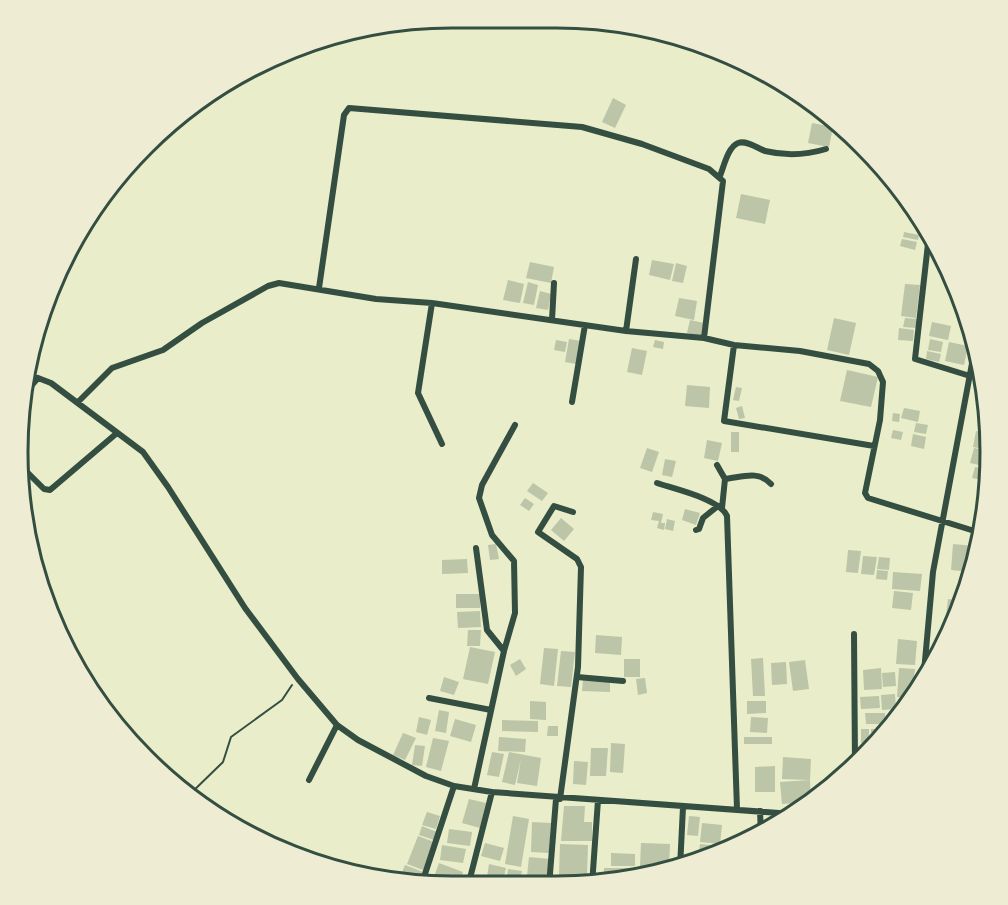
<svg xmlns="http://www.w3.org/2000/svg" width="1008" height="905" font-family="Helvetica,sans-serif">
<rect width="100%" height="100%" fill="#e9edc9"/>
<path fill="#bcc5a7" d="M613,98L626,105L615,128L602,122Z
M812,123L833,127L829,147L808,143Z
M741,194L770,200L765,224L736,218Z
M905,196L916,214L902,211Z
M904,232L919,235L918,240L903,237Z
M902,239L917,242L915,250L900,246Z
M652,260L674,264L670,280L649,275Z
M530,262L554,267L551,283L526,278Z
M676,263L687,266L683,283L672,281Z
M508,280L524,284L520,303L503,300Z
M528,282L538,285L534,305L523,303Z
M905,284L920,285L916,318L901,316Z
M540,291L551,294L548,310L536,308Z
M679,298L697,301L694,320L675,316Z
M834,318L856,323L849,355L827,350Z
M905,318L918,319L917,328L903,327Z
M690,320L704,323L702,336L687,333Z
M932,322L951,326L948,340L929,336Z
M899,328L914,330L913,341L898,340Z
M569,339L581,341L576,364L565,362Z
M930,339L943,342L941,352L928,350Z
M556,340L567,342L565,352L554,350Z
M655,340L664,342L663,349L653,347Z
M949,342L968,346L964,365L945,361Z
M632,348L647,351L642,375L627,372Z
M927,351L941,354L939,362L926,359Z
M847,370L878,377L871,407L840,401Z
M687,385L710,387L709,408L685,406Z
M736,387L742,388L739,401L733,400Z
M985,400L988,419L981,418Z
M742,406L745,418L739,419L736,408Z
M904,408L920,411L918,422L901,418Z
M893,413L900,414L899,422L892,421Z
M983,420L989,421V432L981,431Z
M916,423L928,425L926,434L914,432Z
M893,430L903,432L901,440L891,438Z
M976,431L989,434L988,450L973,447Z
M731,432H739V452H731Z
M913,434L926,437L924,449L911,446Z
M707,440L722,443L718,461L704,458Z
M647,448L659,452L652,472L640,468Z
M974,448L988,451V467L970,463Z
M665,459L676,461L672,477L662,475Z
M975,467L988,469L987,481L972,478Z
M981,482L987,484V494L978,493Z
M533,483L548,493L542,501L527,491Z
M525,498L534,504L529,511L520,505Z
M685,509L700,513L696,525L682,520Z
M653,512L663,514L661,523H665L664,530L657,528L659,521L651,520Z
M561,518L574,529L564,541L551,530Z
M667,519L675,521L673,531L665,529Z
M496,544L499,559L490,560L488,545Z
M953,544L974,546L972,572L951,570Z
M848,550L861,551L858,573L846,572Z
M863,556L877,557L874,575L861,574Z
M879,557L890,558L889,570L877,569Z
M467,559L468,573L442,574V560Z
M877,570L888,571L887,580L876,579Z
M893,572L922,574L920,591L892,589Z
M894,591L913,593L911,610L892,608Z
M456,594H480V608H456Z
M948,599L963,601L955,617H946Z
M480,611L481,627L458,628L457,612Z
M946,620L954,621L945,642L944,641Z
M468,630H481L480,646H467Z
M596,635L622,637L621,655L595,653Z
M898,639L917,641L915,665L896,664Z
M470,647L495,652L488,684L463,679Z
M544,648L558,649L554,686L540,684Z
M561,651L575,652L571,687L557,686Z
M763,658L765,696H753L751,659Z
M520,659L526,669L516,676L510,665Z
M624,659H640V677H624Z
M805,660L809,689L793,691L789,662Z
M786,662L787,684L772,685L771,663Z
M881,668L882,689L864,690L863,670Z
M899,668L915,669L911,698L897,697Z
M895,672L896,686L883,687L882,673Z
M444,677L459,682L454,695L440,691Z
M645,678L647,693L638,695L636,679Z
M583,680L610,681V692L582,691Z
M895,694L896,709L882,710L881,695Z
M879,696L880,708L861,709L860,697Z
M898,699L910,700L900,714H896Z
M530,701L546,702V720L530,719Z
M747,701H766V713L747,714Z
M439,710L449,712L446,733L435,731Z
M865,713H885V724H866Z
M419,717L431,720L427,735L416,732Z
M751,717L768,718L767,733L750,732Z
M455,719L476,725L471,742L450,736Z
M502,720L538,721V732L502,731Z
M548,726H558V736H547Z
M861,729H869V743H861Z
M871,729H890L878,743H871Z
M403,733L416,738L405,760L393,755Z
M499,737L526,739L525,752L498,751Z
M744,737H772V744H744Z
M433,738L449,741L441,771L426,767Z
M611,743L625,744L623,773L610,772Z
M415,745L425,746L422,766L412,765Z
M591,748H608L606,776H590Z
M492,752L504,754L499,777L487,775Z
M509,752L541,758L537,786L517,783L521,759L515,785L502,782Z
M783,757L811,759L810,780L782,779Z
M574,761L588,762L586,785L573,784Z
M775,766V792H755V767Z
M810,780L811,802L782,804L780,782Z
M469,799L486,803L480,828L462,823Z
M564,806H585L584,822H592V841H561Z
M427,812L440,816L436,829L422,825Z
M513,816L529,819L521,867L505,864Z
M689,816L700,817L698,836L687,835Z
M532,822L551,823L549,853L531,852Z
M702,823L722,825L720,844L700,842Z
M422,826L437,832L434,840L419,835Z
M449,829L472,832L470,846L447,843Z
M418,836L434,842L423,870L407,864Z
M485,843L504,848L500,861L481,856Z
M641,843L670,844L669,866H640Z
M560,844L588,845L587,875H559Z
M700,844L721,846L720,853L698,859Z
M442,845L466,849L463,863L440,860Z
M611,853L635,854V866H611Z
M529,857L550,859L547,886H526Z
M439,863L463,872L459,883L435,874Z
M489,864L506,868L503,881L487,877Z
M405,865L423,872L418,885L398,882Z
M604,868H630V876H604Z
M508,869L522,871L519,885L506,882Z
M663,870V873L642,876V871Z
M586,878L587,886H569V879Z"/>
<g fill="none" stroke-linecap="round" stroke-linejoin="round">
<path stroke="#344e41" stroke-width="2" d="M187,797L223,762L231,737L282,700L292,685"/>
<path stroke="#344e41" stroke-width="6" d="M720,176C724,166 728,147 738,143C747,140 757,148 765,151C786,156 806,155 826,149
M929,235L915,359L970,376
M319,288L344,115L349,108L582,127L642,144L709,169L723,181L704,338
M432,303L418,393L442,444
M552,320L554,283
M626,331L636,259
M734,345L724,421L874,446
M25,378H38L51,383L143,452L168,487L245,608L298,679L337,725L358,740L426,776L454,786L492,792L793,814
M24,394L38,378
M78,402L112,368L163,350L202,323L268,286L279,283L376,299L432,303L626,331L704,338L734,345L800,351L869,364L878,371L883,382L880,420L865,493L868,498L981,533
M572,402L585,325
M717,465L725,479L722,508
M21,466L44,489L50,490L117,433
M725,479C743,477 758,470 771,484
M657,483C675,489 720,499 727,516L737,809
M696,530L699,529L703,518L718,506
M854,634L855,764
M504,651L515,613L514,561L492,535L479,498L482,485L515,425
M577,677L623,681
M923,683L933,572L976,342
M429,698L491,710
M309,780L337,725
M474,789L504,651L487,630L476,548
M560,799L578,667L581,567L577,559L538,532L554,506L573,512
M760,811L761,834
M680,868L683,807
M592,885L598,800
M421,886L454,786
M468,886L492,792
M549,886L556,799"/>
</g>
<path d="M0 0H1008V905H0ZM452 28H556A424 424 0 0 1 980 452V452A424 424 0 0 1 556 876H452A424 424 0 0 1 28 452V452A424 424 0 0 1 452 28Z" fill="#eeecd3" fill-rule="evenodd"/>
<path fill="none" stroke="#344e41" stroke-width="3" d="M452 28H556A424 424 0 0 1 980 452V452A424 424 0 0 1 556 876H452A424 424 0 0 1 28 452V452A424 424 0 0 1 452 28Z"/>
</svg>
